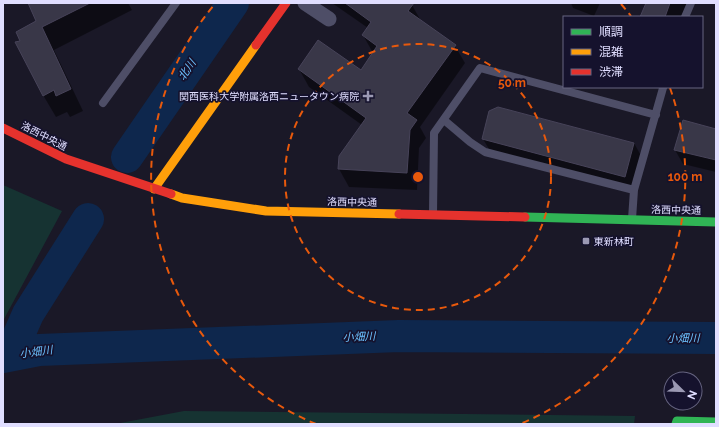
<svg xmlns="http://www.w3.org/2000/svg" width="719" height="427" font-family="Raleway,'Noto Sans JP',sans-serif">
<rect width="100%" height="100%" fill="#1a1827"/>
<path fill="#163332" d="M3,185L62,211L3,321Z
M184,411L635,416L634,424H115Z"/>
<path fill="#0007" d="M29,3H128L132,10L54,50L83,111L70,117L67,112L56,117L43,95L21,41L38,21Z
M332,3H409L412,5L421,21L455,46L465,63L420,127L426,138L419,148L417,190L349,187L339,169L340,156L362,125L309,87L299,69L361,71L373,53L363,35L368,28Z
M571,3H600L594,16L573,8Z
M647,3H692L686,17H641Z
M716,130V172L683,164L675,150Z
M483,139L634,143L644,161L635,194L493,156Z"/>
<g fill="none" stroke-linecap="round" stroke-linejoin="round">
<path stroke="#0e274d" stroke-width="32" d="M127,157L233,3
M10,355L28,314L88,219
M3,357L39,350L399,336L716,338"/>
</g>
<path fill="#393748" stroke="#474359" d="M28,3H90L42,27L71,89L56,96L54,90L43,96L15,42L20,41L16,32L36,21Z
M345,3H414L408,11L456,45L407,113L417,120L410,130L407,173L338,169L339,156L366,118L298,69L318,40L361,70L377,46L362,35L371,22Z
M646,3H670L665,17H640Z
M498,107L634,143L625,177L482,139L489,111Z
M683,120L716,129V160L674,150Z"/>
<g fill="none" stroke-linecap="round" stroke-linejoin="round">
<path stroke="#4e4e67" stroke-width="8" d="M685,17L691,3
M103,103L176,3
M444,120L470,142L485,152L634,190
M433,214L434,133L480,68L656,115
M632,219L634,190L663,88"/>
<path stroke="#4e4e67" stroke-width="15" d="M305,3L329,19"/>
<path stroke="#30b455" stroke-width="9" d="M525,217L716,222
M676,424L677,421L716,422"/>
<path stroke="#ff9f0a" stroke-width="9" d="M154,189L256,45
M171,194L182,198L266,211L399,214"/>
<path stroke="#e5322d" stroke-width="9" d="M256,45L286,3
M3,128L66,159L171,194
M399,214L525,217"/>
</g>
<g fill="none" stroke="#e8590c" stroke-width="2" stroke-dasharray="7 5">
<circle cx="418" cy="177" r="133"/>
<path d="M316 424A267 267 0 0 1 215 4M621 4A267 267 0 0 1 631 16M670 88A267 267 0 0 1 520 424"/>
</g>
<g fill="#9b99b3" stroke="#15122d" stroke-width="1.5">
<path d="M366 90h4v4h4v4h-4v4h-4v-4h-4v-4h4z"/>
<rect x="582" y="237" width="8" height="8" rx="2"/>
</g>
<g text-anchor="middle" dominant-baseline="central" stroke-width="3.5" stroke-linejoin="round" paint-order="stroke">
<g font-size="10" fill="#e0deff" stroke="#15122d" text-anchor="end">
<text x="359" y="96">関西医科大学附属洛西ニュータウン病院</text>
<text x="594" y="241" text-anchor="start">東新林町</text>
</g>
<g font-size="10" fill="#e0deff" stroke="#15122d">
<text transform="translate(44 136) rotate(27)">洛西中央通</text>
<text transform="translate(352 202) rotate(1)">洛西中央通</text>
<text transform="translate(676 210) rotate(1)">洛西中央通</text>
</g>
<g font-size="11" font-style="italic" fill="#6cc2ff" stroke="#15122d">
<text transform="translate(187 70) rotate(-56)">北川</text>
<text transform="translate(359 337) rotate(-2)">小畑川</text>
<text x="683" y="338">小畑川</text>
<text transform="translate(36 352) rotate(-7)">小畑川</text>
</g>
</g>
<circle cx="418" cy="177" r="6" fill="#e8590c" stroke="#15122d" stroke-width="2"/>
<g font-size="12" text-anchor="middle" font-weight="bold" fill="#e8590c" stroke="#15122d" stroke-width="3.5" stroke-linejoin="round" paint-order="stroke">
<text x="512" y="87">50 m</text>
<text x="685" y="181">100 m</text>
</g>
<rect width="719" height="427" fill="none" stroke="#e0deff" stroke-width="8"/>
<rect x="563" y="16" width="140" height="72" fill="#15122d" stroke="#666481"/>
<rect x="571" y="29" width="20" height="6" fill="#30b455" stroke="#666481"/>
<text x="599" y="36" font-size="12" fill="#e0deff">順調</text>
<rect x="571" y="49" width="20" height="6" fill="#ff9f0a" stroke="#666481"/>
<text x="599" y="56" font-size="12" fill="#e0deff">混雑</text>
<rect x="571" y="69" width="20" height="6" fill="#e5322d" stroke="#666481"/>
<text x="599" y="76" font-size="12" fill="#e0deff">渋滞</text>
<g transform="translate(683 391) rotate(113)"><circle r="19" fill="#15122d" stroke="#666481"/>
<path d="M0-3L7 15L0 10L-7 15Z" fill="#9b99b3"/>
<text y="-6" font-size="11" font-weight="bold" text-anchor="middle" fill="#e0deff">N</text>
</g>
</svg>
